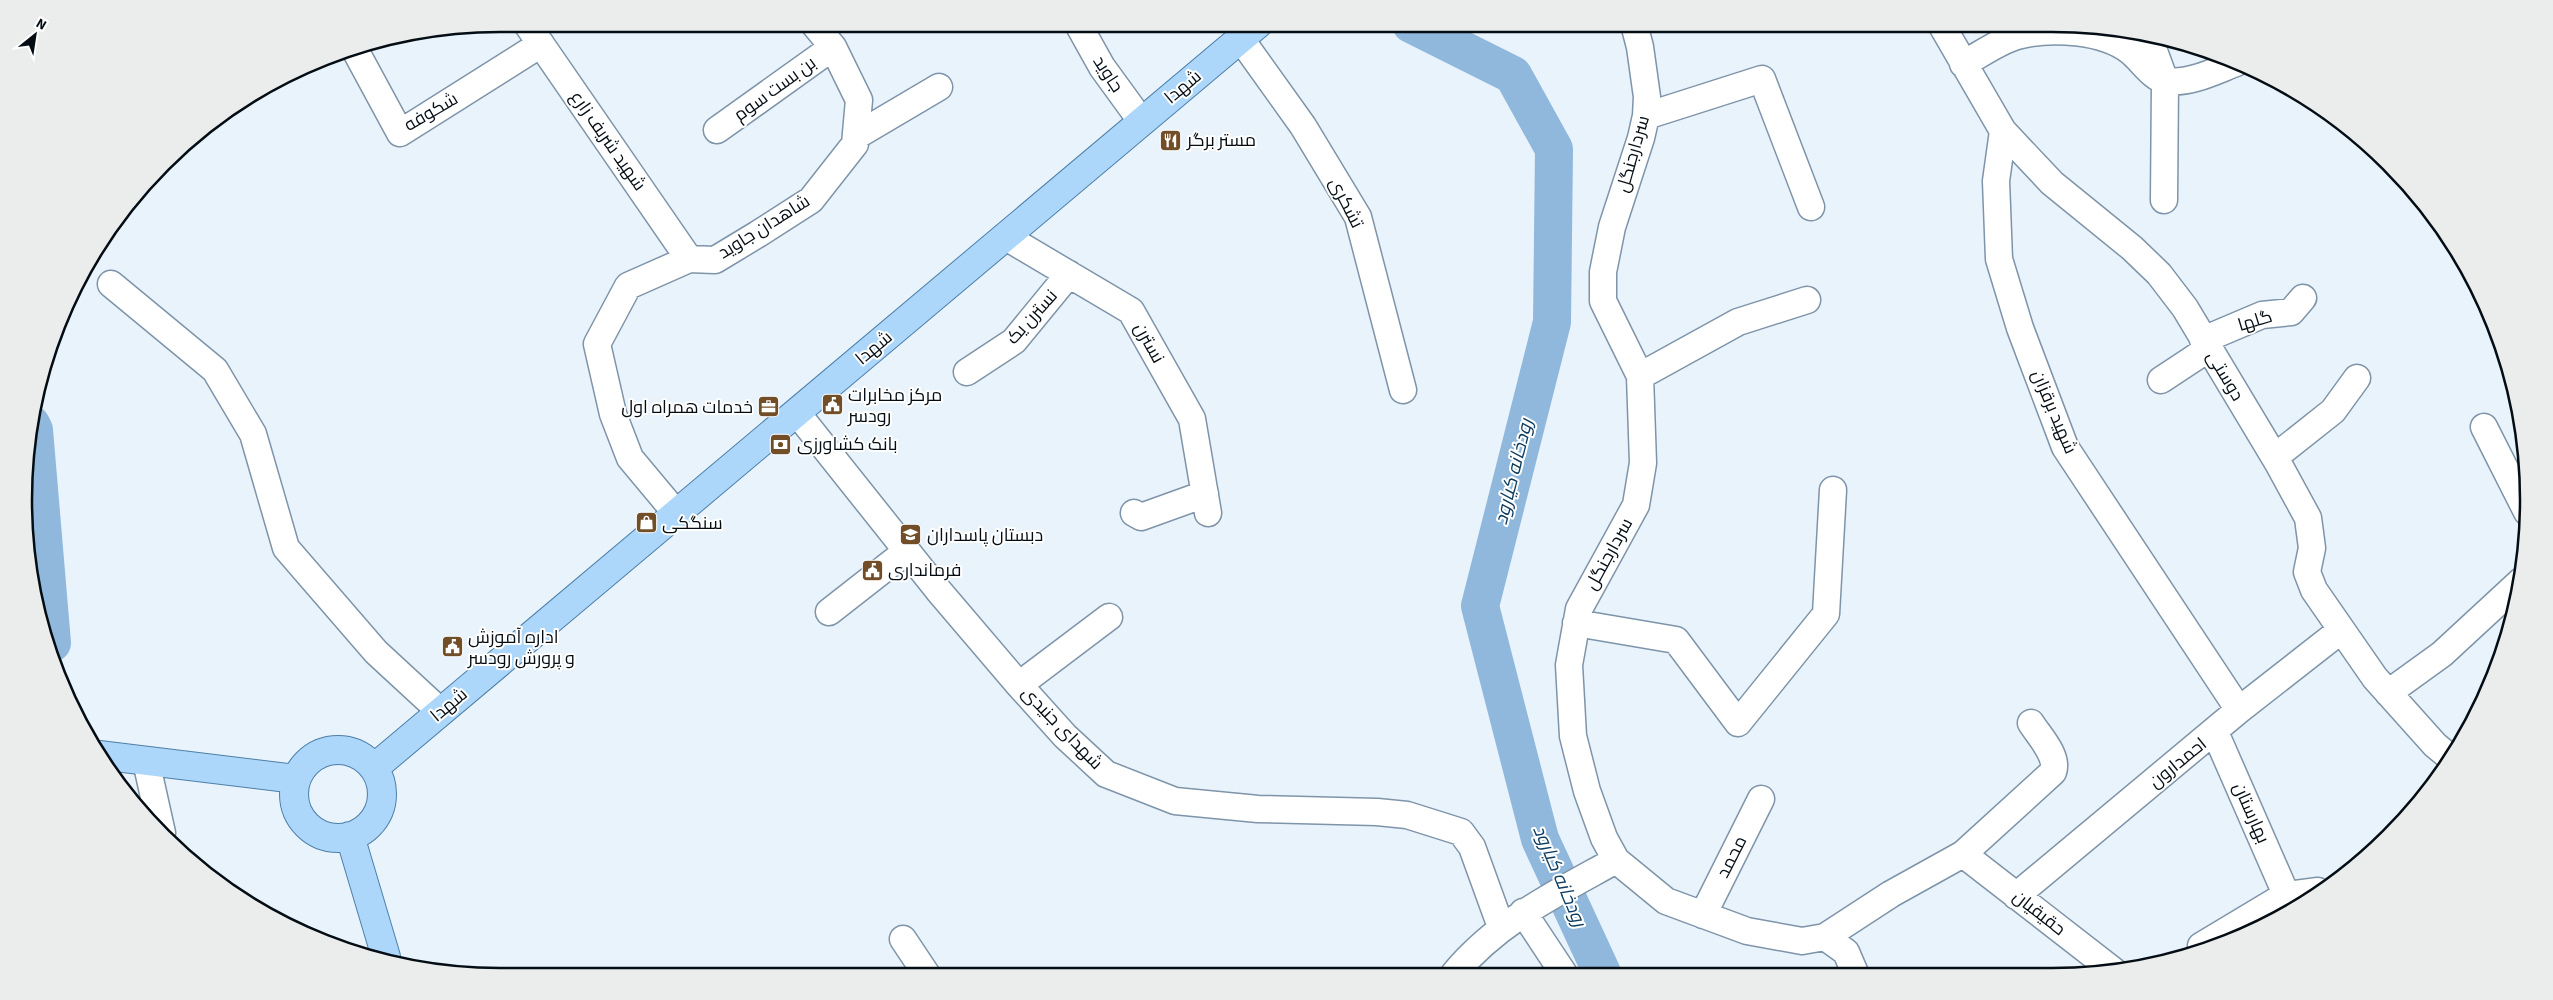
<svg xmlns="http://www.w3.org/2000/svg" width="2553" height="1000" font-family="'Source Sans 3',Cairo,sans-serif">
<rect width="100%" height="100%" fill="#e9f3fc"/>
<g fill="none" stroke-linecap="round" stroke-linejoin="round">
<path stroke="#8fb8dc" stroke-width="38" d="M1411,24L1513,75L1554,149L1552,322L1480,606L1540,839L1602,973
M31,424L34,430L52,643"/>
<defs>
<path id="minor" d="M527,24L689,259
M1078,24L1102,67L1142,122
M1634,24L1640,47L1647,97L1646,116L1641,138L1612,227L1603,272V301L1640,376L1643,463L1636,505L1579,609L1569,665L1573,736L1587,791L1604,838L1616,860L1666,901L1747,931L1802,941L1825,937L1891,894L1963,854L2053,772C2059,756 2039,736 2031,723
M1941,24L2003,131L2052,183L2132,248L2159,274L2185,308L2278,463L2308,518L2312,548L2307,572L2314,590L2375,678L2435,745L2452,759
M1240,38L1303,126L1358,217L1403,390
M2150,40L2165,81L2164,200
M354,48L400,133L541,44
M1963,64C1980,55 1999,41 2017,36C2051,27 2104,30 2131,52C2142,61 2153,79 2167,81C2190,84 2215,71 2236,63
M1646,116L1762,79L1811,207
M717,130L833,47
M2003,131L1996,181L1999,259L2020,328L2065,447L2239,710
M856,136L939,87
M1006,237L1131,311L1192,419L1208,513
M111,284L215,370L253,434L286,548L376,652L441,712
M2203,340L2262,315L2291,312L2303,298
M967,372L1014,341L1069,274
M1640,376L1738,322L1807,300
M2161,380L2208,349
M797,413L938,590L1019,685L1065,736L1106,774L1175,801L1258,809L1377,812L1407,815L1461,832L1472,847L1501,927
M2484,427L2527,512
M2275,457L2333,411L2357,378
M676,513L630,458L613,414L597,344L628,286L689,259L715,260L758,234L811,200L855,144L859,100L833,47L814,24
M1134,513L1141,517L1205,494
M829,612L907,551
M1576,623L1676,640L1738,723L1826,614L1833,490
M1019,685L1109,617
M2388,693L2442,654L2521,581
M2215,732L2292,908
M146,761L162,833
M1963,854L2115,972
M2016,896L2239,710L2340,631
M1523,912L1564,974
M1703,915L1761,799
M1825,937L1846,952L1855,973
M903,939L927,975
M2201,946L2286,895L2318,891
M1454,974C1498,921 1557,893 1616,860"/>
<path id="major" d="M294 794a44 44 0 1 1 88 0a44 44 0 1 1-88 0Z
M99,755L296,779
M374,768L1258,24
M350,836L386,957"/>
</defs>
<use href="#minor" stroke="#7e94a9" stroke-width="29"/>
<use href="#major" stroke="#4d7fa8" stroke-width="30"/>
<use href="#minor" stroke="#fff" stroke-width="26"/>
<use href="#major" stroke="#acd7fa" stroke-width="28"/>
</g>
<defs>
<symbol id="restaurant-square" viewBox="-11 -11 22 22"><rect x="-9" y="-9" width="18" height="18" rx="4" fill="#724e28" stroke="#fff"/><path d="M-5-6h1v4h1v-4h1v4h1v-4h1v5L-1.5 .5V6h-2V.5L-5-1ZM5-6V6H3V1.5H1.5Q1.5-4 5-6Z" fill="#fff"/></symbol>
<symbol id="civic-square" viewBox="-11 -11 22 22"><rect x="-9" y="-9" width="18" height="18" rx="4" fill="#724e28" stroke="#fff"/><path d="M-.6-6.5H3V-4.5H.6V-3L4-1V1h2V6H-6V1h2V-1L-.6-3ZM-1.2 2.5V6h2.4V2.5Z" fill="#fff"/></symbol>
<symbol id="office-square" viewBox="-11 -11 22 22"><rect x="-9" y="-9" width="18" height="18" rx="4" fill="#724e28" stroke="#fff"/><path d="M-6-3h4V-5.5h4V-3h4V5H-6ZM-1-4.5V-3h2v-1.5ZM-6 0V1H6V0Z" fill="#fff"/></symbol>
<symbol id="bank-square" viewBox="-11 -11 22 22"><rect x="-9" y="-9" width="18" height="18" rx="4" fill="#724e28" stroke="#fff"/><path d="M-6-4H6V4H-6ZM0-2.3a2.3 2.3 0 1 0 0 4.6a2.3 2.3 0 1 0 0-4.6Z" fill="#fff"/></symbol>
<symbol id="shop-square" viewBox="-11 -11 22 22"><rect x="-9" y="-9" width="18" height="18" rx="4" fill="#724e28" stroke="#fff"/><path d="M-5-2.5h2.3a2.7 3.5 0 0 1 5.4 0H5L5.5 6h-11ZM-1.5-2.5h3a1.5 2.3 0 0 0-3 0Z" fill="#fff"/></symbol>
<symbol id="school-square" viewBox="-11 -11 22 22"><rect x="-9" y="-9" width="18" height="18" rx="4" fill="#724e28" stroke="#fff"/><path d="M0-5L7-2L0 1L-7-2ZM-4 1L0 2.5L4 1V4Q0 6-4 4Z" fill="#fff"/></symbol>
</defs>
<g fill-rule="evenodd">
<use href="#restaurant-square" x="1158" y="128" width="25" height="25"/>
<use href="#civic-square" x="820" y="392" width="25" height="25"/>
<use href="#office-square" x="756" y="394" width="25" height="25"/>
<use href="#bank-square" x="768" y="432" width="25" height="25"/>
<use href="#shop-square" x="634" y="510" width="25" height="25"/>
<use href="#school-square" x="898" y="522" width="25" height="25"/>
<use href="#civic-square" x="860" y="558" width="25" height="25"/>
<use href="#civic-square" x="440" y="634" width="25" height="25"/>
</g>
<g text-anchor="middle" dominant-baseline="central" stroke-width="4" stroke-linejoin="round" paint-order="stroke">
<g font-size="18" fill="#050d14" stroke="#fff">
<text transform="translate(1108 74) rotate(57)">جاوید</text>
<text transform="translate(1183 87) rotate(-40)">شهدا</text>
<text transform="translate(775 89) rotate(-36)">بن بست سوم</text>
<text transform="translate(431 112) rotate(-30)">شکوفه</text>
<text transform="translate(608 141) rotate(55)">شهید شریف زارع</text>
<text transform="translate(1633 154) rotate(-74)">سردارجنگل</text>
<text transform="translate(1346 203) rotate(63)">تشکری</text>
<text transform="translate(764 227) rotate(-32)">شاهدان جاوید</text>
<text transform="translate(1032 317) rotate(-48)">نسترن یک</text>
<text transform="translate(2255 321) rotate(-17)">گلها</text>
<text transform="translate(1149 343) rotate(61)">نسترن</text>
<text transform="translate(874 348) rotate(-40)">شهدا</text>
<text transform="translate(2225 376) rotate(59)">دوستی</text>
<text transform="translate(2054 412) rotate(67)">شهید برقزان</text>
<text transform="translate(1609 554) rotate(-61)">سردارجنگل</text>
<text transform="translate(449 705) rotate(-40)">شهدا</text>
<text transform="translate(1062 728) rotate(46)">شهدای جنیدی</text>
<text transform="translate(2178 763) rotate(-39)">احمدارون</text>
<text transform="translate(2251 813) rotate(66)">بهارستان</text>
<text transform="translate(1732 857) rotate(-63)">محمد</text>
<text transform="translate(2039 913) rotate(38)">حقیقیان</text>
</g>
<g font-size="18" fill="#050d14" stroke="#fff" text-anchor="start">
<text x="1187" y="140">مستر برگر</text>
<text x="848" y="395">مرکز مخابرات<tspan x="848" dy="21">رودسر</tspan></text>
<text x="753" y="407" text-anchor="end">خدمات همراه اول</text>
<text x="797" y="444">بانک کشاورزى</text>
<text x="662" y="523">سنگکى</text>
<text x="927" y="535">دبستان پاسداران</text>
<text x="888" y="570">فرماندارى</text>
<text x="468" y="637">اداره آموزش<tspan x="468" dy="21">و پرورش رودسر</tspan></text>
</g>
<g font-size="19" font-style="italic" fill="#0d3d60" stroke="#fff">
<text transform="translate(1514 472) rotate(-76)">رودخانه کیارود</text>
<text transform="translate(1559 876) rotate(67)">رودخانه کیارود</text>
</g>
</g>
<path d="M0 0H2553V1000H0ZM500 32H2052A468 468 0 0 1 2520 500V500A468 468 0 0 1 2052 968H500A468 468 0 0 1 32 500V500A468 468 0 0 1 500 32Z" fill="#ebecec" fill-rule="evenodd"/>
<path fill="none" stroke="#050d14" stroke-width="2.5" d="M500 32H2052A468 468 0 0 1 2520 500V500A468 468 0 0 1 2052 968H500A468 468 0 0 1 32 500V500A468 468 0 0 1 500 32Z"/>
<g transform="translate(35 35) rotate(30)" stroke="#ffffff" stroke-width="4" paint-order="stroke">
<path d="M0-4L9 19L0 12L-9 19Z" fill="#050d14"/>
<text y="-8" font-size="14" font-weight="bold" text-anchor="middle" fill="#050d14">N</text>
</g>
</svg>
